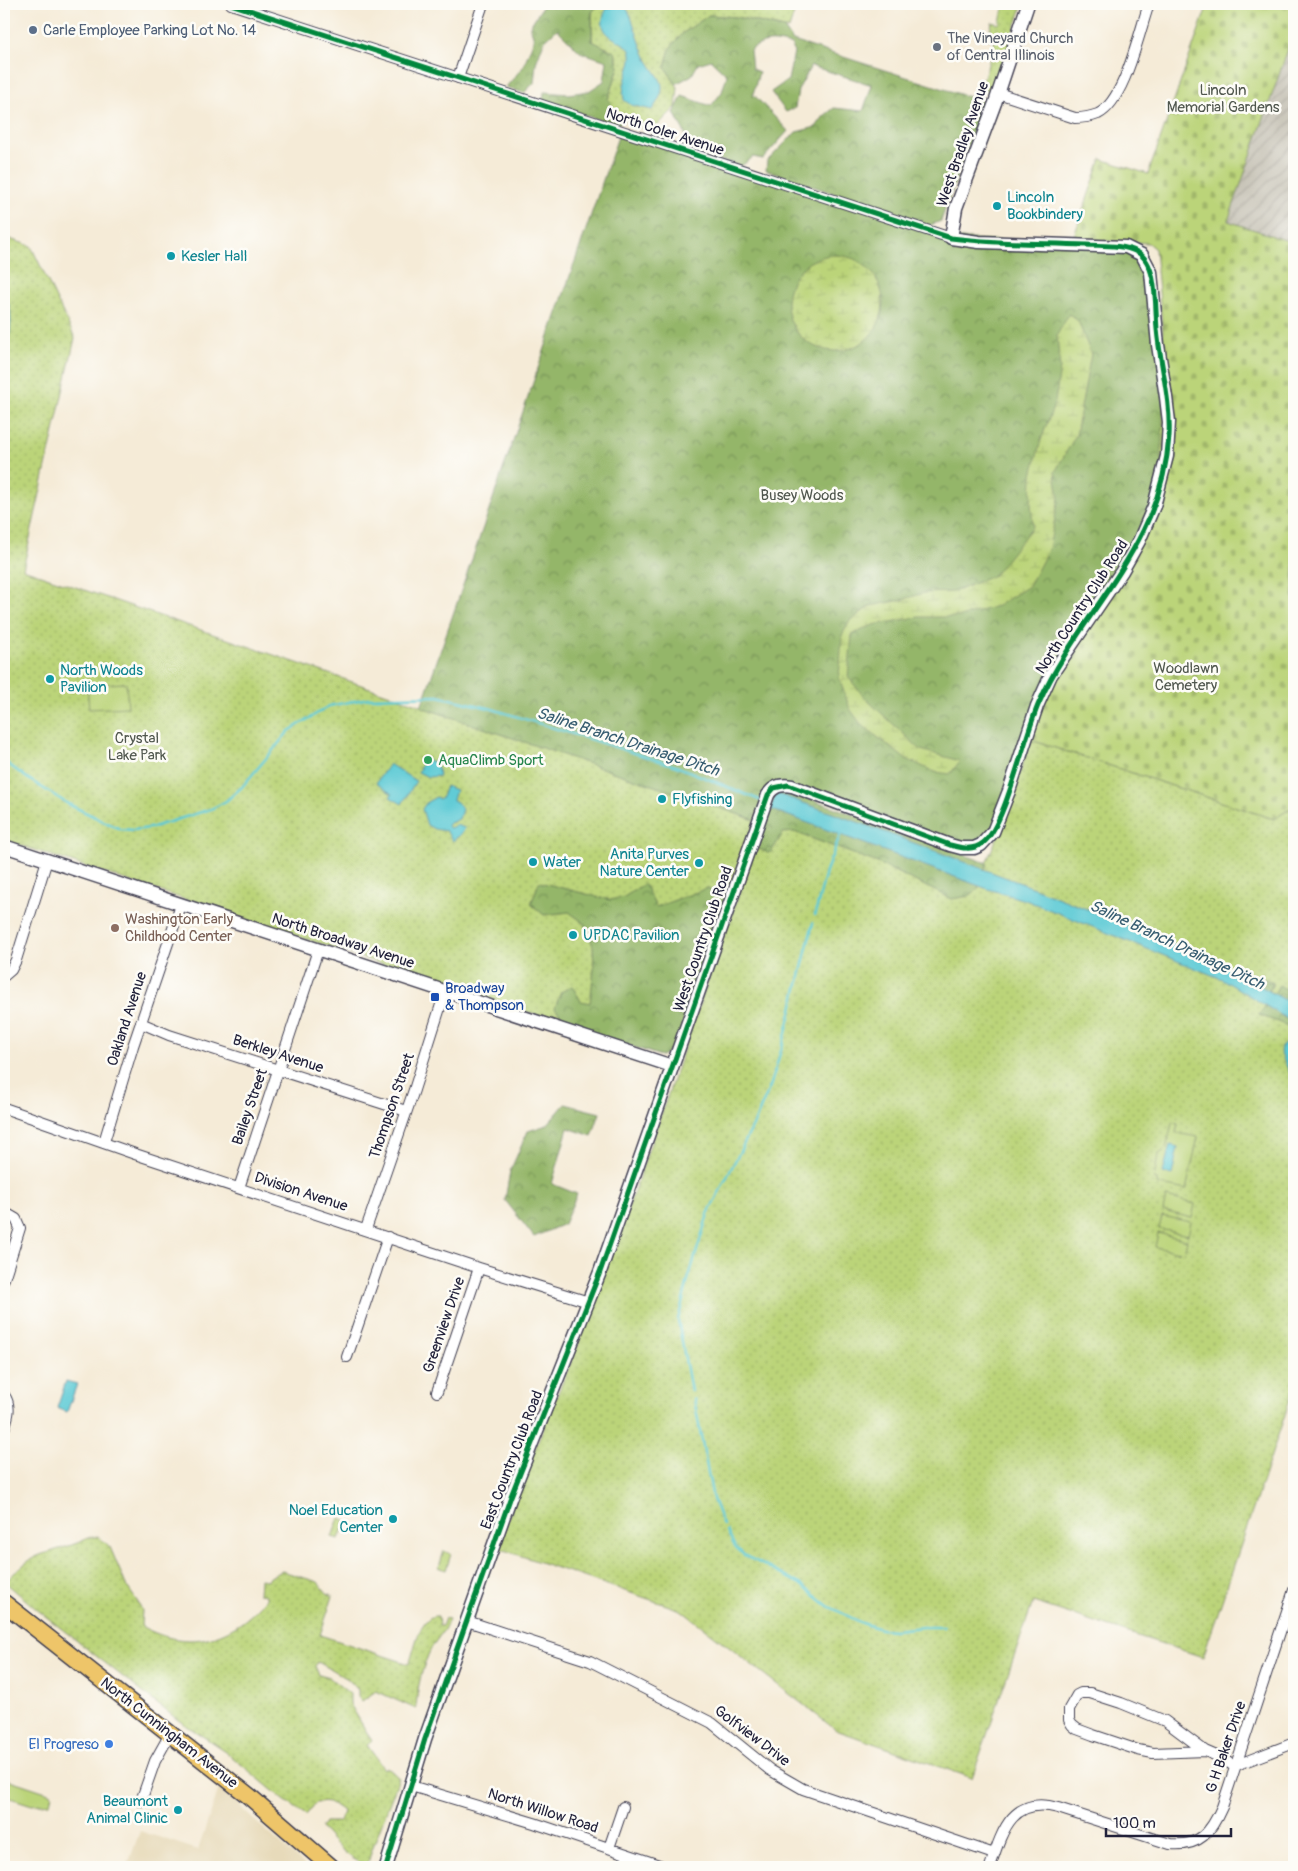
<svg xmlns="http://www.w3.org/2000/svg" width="1298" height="1871" font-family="Pangolin,sans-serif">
<defs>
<pattern id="industrial-furrows" width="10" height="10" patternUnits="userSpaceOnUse" patternTransform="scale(1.25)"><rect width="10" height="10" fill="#c8c4b8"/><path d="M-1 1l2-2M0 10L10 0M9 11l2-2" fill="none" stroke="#aca89f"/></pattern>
<pattern id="grass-dots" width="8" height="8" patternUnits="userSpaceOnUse" patternTransform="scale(1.25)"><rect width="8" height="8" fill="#bbd479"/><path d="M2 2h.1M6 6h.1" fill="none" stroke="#a0b66a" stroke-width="1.8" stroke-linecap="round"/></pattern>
<pattern id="forest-crowns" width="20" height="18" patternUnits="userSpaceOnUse" patternTransform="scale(1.25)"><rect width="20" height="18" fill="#94b669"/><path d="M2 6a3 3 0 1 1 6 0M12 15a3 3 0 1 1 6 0" fill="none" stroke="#789458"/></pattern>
<pattern id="wetland-marsh" width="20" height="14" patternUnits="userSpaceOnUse" patternTransform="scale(1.25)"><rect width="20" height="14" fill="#bbd479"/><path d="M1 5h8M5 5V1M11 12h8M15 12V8" fill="none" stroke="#a0b66a"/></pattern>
<pattern id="cemetery-stones" width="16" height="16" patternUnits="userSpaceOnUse" patternTransform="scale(1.25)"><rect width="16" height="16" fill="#bbd479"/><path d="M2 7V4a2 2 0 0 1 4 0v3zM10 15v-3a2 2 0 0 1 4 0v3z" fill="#a0b66a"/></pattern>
</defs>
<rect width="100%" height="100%" fill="#fdfcf7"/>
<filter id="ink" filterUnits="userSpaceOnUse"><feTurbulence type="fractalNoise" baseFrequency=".02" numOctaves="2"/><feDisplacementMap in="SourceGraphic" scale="10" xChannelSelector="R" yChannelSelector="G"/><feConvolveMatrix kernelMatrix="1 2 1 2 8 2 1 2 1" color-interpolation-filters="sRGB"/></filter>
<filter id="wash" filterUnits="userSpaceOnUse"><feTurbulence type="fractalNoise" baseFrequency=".0096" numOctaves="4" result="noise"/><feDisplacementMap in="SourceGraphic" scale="20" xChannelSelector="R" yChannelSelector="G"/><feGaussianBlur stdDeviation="1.12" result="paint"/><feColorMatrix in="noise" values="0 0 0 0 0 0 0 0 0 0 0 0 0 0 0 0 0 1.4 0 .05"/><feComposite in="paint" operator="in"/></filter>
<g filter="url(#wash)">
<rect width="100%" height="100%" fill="#f5ebd7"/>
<path fill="#e7daba" d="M220,1785L234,1797L245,1812L307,1867H127L140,1831L198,1850Z"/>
<path fill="url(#industrial-furrows)" d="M1294,32V244L1228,221Z"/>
<path fill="url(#grass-dots)" stroke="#6e7b5a" d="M599,4H792L794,13L789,29L736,17L709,15L665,67L678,87L676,107L652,131L634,125L615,115L608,99L619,67L592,41V12Z
M1005,4H1023L993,92L981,88L995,41L988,39L992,22L999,24Z
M4,237L31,246L75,338L23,569L755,820L668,1053L661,1056L4,840Z
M1031,740L1274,819L1294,806V1388L1203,1657L1033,1602L972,1778L836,1730L681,1610L498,1548C525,1463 565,1383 595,1300C656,1133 712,963 775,796L903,832L986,863L1002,826Z
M90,1537H97L104,1541L110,1547L126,1585L139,1604L142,1610L141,1626C188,1653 234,1639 266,1599V1595L259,1594L260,1579L267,1580L268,1578L282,1571L318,1582L327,1593L333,1596L320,1635L409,1664C415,1650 419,1614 438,1616L439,1626H442L445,1618L449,1619C445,1631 438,1637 432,1647C422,1666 417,1688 416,1709L376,1691L362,1701L358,1696V1690L348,1679L318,1662L315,1666L319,1675L330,1678L350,1694V1704L372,1741L367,1745L384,1769L387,1767L399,1778L371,1852L369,1860L366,1865C347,1858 334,1843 321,1828L325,1822H340L343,1811C334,1804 328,1801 316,1803L306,1815L284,1800L225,1751L178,1720L35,1608L5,1582C16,1572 26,1560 40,1555C57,1549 74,1546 90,1537Z"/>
<path fill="url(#forest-crowns)" stroke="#5b6c52" d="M544,4H599L592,12V41L615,52L619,67L608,99L621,123L611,124L543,101L544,92L568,94L589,91L604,81L607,61L580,52L557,29L544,41L536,63L534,83L524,93L506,87L523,67L534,39L530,26Z
M709,15L736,17L784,28L793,41L982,101V107L941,221L928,226L766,170L767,161L796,132L816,127L824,116L834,108L863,111L872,85L811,66L798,90L795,108L786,112L771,92L788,80L794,52L792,45C773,41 767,39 750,50L752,69L759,72L753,94L788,131L763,159L753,157L740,167L687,148L685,133L674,113L682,96L711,106L722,92L727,75L711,60L698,64L692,75L676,84L665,67L670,48L683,33Z
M620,131L951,238L1070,244L1142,255L1169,422L1154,506L1065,654L999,819L974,848L778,786L758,821L421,707Z
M784,791H789L987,863L978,889L969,896L952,899L875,862L794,832L783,833L772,851L768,853L755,847L775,796Z
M539,882L610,900L624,897L644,884L656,907L708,888L728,896L675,1046L668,1053L661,1056L570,1026L555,1008L561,992L572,986L581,1001L590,1003L594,969L593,946L584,923L569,912L544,915L531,904Z
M1261,977L1273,983L1269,992L1255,984Z
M1279,985L1294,994V1005L1274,994Z
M1266,1005L1294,1023V1031L1288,1026L1259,1015Z
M565,1104L600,1113L592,1136L568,1128L552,1184L577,1194L564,1224L534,1237L505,1200L510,1171L528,1131L547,1125Z"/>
<path fill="url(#wetland-marsh)" stroke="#6e7b5a" d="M787 303a48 48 0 1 1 96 0a48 48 0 1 1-96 0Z
M1069,314L1078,321L1091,354L1076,435L1055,472L1059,498L1049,548L1029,586L997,606L960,617H919L873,625L852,635L848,677L865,698L921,750L960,761L950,774L935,772L904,758L861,724L850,709L839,678L842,635L850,621L870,606L902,600L923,593L954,592L994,575L1033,526L1031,504L1032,475L1041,440L1055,402L1060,368L1057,335Z"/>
<path fill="url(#cemetery-stones)" stroke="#6e7b5a" d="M1208,4H1294V32L1228,221L1294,243V806L1274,819L1031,740L1036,723L1057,675L1160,502L1165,356L1155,249L1148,243L1073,239L1101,159L1148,174Z"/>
<path fill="#bbd479" stroke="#6e7b5a" d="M126,683L128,707L89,709L87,685Z
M1172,1123L1178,1124L1176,1133L1198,1137L1186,1190L1157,1184V1180L1154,1179L1158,1155L1166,1149Z
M1166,1197L1195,1204L1192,1218L1163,1211Z
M1162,1216L1191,1222L1188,1235L1159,1229Z
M1158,1233L1187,1240L1184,1253L1155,1247Z
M339,1518L346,1520L339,1539L332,1537Z
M444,1551L451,1554L446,1570L439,1567Z
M4,1778L52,1794L50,1803L32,1805L4,1796Z"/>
<path fill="#5dcad5" stroke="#407688" d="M617,6L625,7L629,12C635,26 639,43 646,57C658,80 672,82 652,110L631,105L624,100C620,82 633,68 631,53C628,38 590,40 607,8Z
M4,294C17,314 8,342 4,364Z
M424,759L437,763L439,776L428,777L418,772Z
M389,764L416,781L402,804L390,797L392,794L376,783Z
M446,786L456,790L453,800L457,802L462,809L459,819L448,824L447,826L450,828L456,825L465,828L462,833L453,841L446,831L434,829L427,825L422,809L427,802L436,797L439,799L442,797Z
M778,794L863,824L1042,891L1161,939L1221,964L1294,1005V1023L1222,979L1028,901L985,888L770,809L775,796Z
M1289,1041L1294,1042V1082L1280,1052L1281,1047Z
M1170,1145L1178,1147L1172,1175L1163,1173Z
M66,1381L77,1384L67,1412L57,1408Z"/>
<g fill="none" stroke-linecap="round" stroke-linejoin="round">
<path stroke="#5dcad5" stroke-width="2.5" d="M4,761L27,778L68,804L120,829L134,830L150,828L211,809L226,801L242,787L289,731L329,706L369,698L438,696L489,708L676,766L762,801
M815,915L826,871L841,833
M691,1391L678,1320L688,1280L708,1214L754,1124L771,1084L786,1033L813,923
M694,1399L713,1499L723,1525
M727,1531L735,1547L744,1555L800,1584L828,1606L862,1623L881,1629L895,1630L923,1627H944"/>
</g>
</g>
<g filter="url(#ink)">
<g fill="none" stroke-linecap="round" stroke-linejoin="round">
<defs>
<path id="minor" d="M231,4L951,238
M458,78L483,4
M998,93L1075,118C1083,118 1090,117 1098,114C1125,101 1139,32 1149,4
M4,976L11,970L16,960L47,860
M141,1023L169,1035L406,1111
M4,1108L135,1154L479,1268L589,1302
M104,1142L133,1046L181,905
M239,1188L318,950
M4,1212L16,1219L20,1228L4,1279
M366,1229L414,1090L445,992
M347,1357L388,1237
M437,1392L479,1268
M4,1395C12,1406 8,1417 4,1429
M467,1621L590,1661L712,1723L770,1770L803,1789L994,1854
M1205,1751L1165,1721L1121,1703L1090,1693H1081L1077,1695L1069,1709V1720L1072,1725L1077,1729L1093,1735L1138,1750L1153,1753L1205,1751L1219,1757L1234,1766L1294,1743
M411,1786L534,1823L665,1867
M141,1801L155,1761L170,1734
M609,1848L623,1807
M990,1867C1002,1831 1012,1795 1058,1808L1170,1844C1200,1847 1211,1832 1222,1807L1294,1590"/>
<path id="tertiary" d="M4,846L672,1066
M386,1867L425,1739L511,1496L600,1272L768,795C773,786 781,784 792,786L950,845L961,848H974L981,845L993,832L1009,791L1037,706L1051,675L1122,571L1139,541L1154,506L1167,456L1169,422L1166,397L1158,345L1151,272L1142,255L1126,247L979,242L951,238L956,208L995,103L1028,4"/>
<path id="primary" d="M4,1603L249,1796L331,1867"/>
</defs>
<use href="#minor" stroke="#424052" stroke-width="12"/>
<use href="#tertiary" stroke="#424052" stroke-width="15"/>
<use href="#primary" stroke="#424052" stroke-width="19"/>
<use href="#minor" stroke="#fff" stroke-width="10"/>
<use href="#tertiary" stroke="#fff" stroke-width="12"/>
<use href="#primary" stroke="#eec569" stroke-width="16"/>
<defs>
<path id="cycleway" d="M231,4L951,238C996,244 1041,243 1086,245C1102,246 1122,244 1137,252C1158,263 1155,307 1157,329C1160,364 1171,400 1169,436C1162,548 1081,609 1039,703C1025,733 1005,827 983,843C973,851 961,848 950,845L788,785L774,788L768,795L600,1272L511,1496L425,1739L386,1867"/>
</defs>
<use href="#cycleway" stroke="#fdfcf7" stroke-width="8"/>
<use href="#cycleway" stroke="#00873e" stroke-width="5"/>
</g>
</g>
<circle fill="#5c6f8a" stroke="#fdfcf7" stroke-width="2" cx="33" cy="30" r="5"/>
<circle fill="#6b7280" stroke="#fdfcf7" stroke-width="2" cx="937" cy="47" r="5"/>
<g fill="#0f9aa8" stroke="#fdfcf7" stroke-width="2">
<circle cx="997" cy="206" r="5"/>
<circle cx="171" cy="256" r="5"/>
<circle cx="50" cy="679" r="5"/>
<circle cx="662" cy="799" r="5"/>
<circle cx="533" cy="862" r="5"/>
<circle cx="699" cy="863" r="5"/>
<circle cx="573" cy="935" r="5"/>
<circle cx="393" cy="1519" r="5"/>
<circle cx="178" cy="1810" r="5"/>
</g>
<circle fill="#2e9e5b" stroke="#fdfcf7" stroke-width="2" cx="428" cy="760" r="5"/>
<circle fill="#8d6e63" stroke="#fdfcf7" stroke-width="2" cx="115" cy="928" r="5"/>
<rect fill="#1a4fb4" stroke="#fdfcf7" stroke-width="2" x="430" y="992" width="10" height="10" rx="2.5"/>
<circle fill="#3f7fe0" stroke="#fdfcf7" stroke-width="2" cx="109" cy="1744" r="5"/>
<g text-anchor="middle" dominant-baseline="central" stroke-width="5" stroke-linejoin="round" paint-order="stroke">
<g font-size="15" fill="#4e5e75" stroke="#fdfcf7" text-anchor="start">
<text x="43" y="30">Carle Employee Parking Lot No. 14</text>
</g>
<g font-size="15" fill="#5b616d" stroke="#fdfcf7" text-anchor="start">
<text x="947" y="38">The Vineyard Church<tspan x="947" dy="17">of Central Illinois</tspan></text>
</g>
<g font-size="15" fill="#50574e" stroke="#fdfcf7">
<text x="1223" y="90">Lincoln<tspan x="1223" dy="17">Memorial Gardens</tspan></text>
<text x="802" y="495">Busey Woods</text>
<text x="1186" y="668">Woodlawn<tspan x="1186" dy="17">Cemetery</tspan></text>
<text x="137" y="738">Crystal<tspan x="137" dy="17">Lake Park</tspan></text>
</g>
<g font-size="15" fill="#22223b" stroke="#fdfcf7">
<text transform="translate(665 132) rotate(18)">North Coler Avenue</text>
<text transform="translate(963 144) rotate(-71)">West Bradley Avenue</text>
<text transform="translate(1082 607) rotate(-57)">North Country Club Road</text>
<text transform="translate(703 939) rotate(-71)">West Country Club Road</text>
<text transform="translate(343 941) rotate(18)">North Broadway Avenue</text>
<text transform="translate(127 1019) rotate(-72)">Oakland Avenue</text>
<text transform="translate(278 1054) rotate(18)">Berkley Avenue</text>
<text transform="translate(392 1106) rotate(-71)">Thompson Street</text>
<text transform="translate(250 1107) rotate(-71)">Bailey Street</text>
<text transform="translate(301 1192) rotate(18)">Division Avenue</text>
<text transform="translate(444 1325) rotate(-71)">Greenview Drive</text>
<text transform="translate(512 1460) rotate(-69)">East Country Club Road</text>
<text transform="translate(169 1733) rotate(38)">North Cunningham Avenue</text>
<text transform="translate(752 1736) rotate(37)">Golfview Drive</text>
<text transform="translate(1226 1747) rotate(-71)">G H Baker Drive</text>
<text transform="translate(543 1811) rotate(18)">North Willow Road</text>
</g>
<g font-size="15" fill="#0d838f" stroke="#fdfcf7" text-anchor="start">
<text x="1007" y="197">Lincoln<tspan x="1007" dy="17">Bookbindery</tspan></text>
<text x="181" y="256">Kesler Hall</text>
<text x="60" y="670">North Woods<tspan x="60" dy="17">Pavilion</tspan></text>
<text x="672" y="799">Flyfishing</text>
<text x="689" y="854" text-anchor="end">Anita Purves<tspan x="689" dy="17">Nature Center</tspan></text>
<text x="543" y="862">Water</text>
<text x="583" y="935">UPDAC Pavilion</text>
<text x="383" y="1510" text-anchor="end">Noel Education<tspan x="383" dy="17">Center</tspan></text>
<text x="168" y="1801" text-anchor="end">Beaumont<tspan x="168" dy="17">Animal Clinic</tspan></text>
</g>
<g font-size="15" fill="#27864d" stroke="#fdfcf7" text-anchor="start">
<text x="438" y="760">AquaClimb Sport</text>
</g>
<g font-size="15" fill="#785e54" stroke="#fdfcf7" text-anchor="start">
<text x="125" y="919">Washington Early<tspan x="125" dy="17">Childhood Center</tspan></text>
</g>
<g font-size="15" fill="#164399" stroke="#fdfcf7" text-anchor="start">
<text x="445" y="988">Broadway<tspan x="445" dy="17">&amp; Thompson</tspan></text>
</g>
<g font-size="15" fill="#366cbe" stroke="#fdfcf7" text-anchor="end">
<text x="99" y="1744">El Progreso</text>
</g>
<g font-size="16" font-style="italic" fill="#375d71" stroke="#fdfcf7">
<text transform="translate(628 742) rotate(18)">Saline Branch Drainage Ditch</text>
<text transform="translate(1177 945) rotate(25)">Saline Branch Drainage Ditch</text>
</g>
</g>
<rect width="1298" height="1871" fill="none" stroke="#fdfcf7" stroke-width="20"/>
<path d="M1106 1828v8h125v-8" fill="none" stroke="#22223b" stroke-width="2.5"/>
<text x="1113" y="1828" font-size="15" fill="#22223b" stroke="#fdfcf7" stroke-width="4" paint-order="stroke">100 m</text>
</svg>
